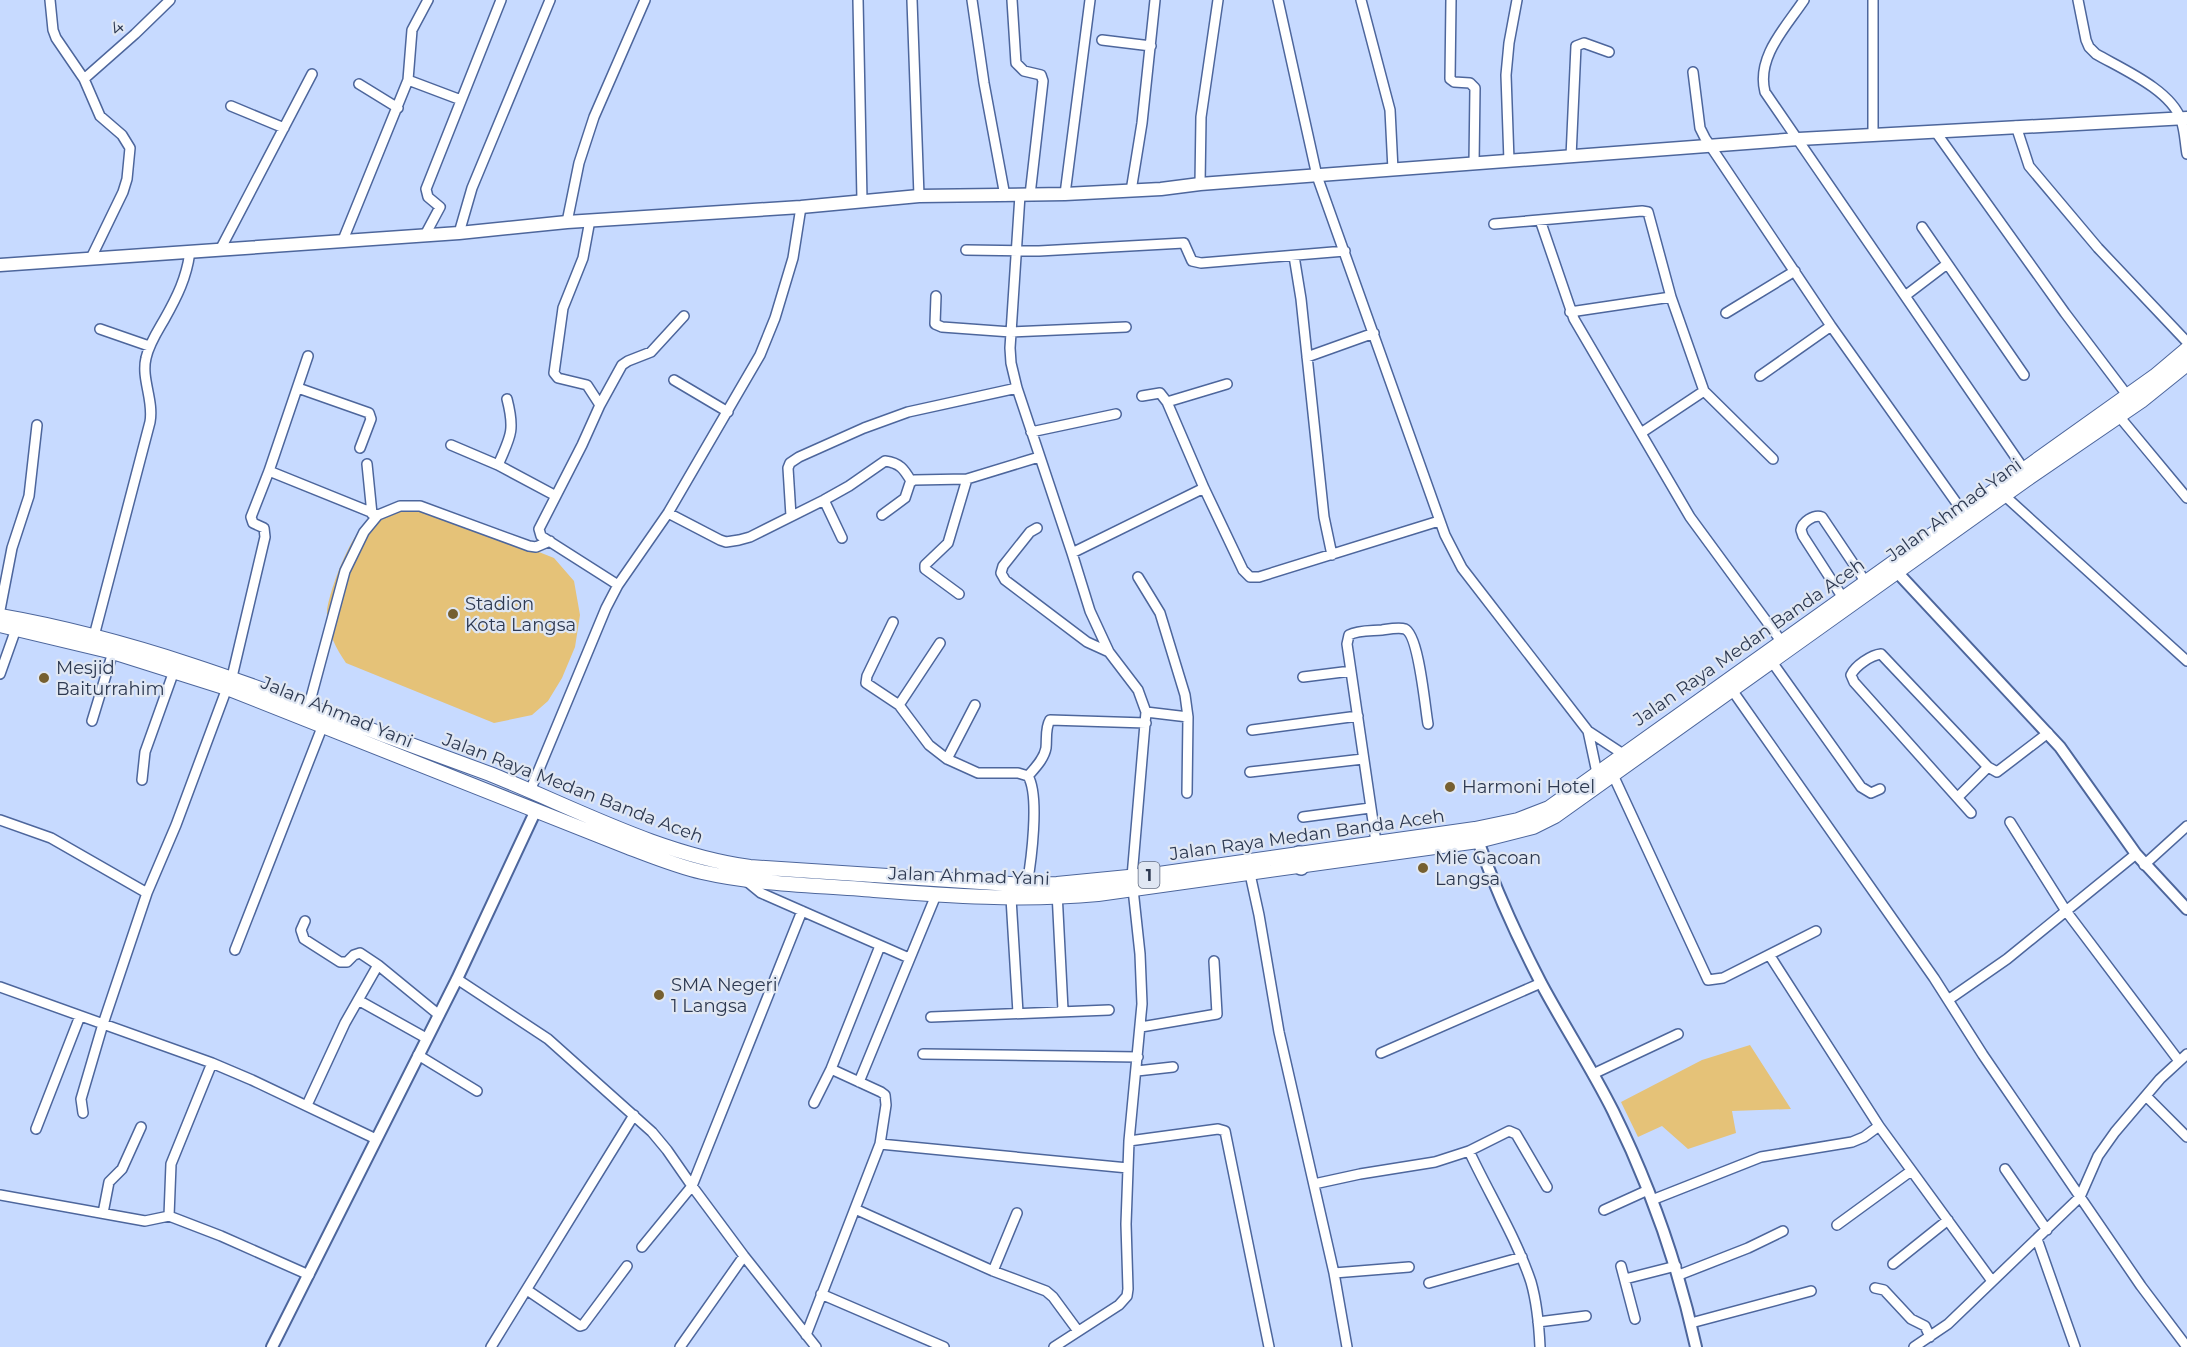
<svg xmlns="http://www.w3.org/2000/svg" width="2187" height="1347" font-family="Montserrat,sans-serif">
<rect width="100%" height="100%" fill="#c7daff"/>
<path fill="#e5c278" d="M417,504L554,558L574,581L580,615L575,647L562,678L548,701L532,715L494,723L346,663C336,648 326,630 327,611C330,589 352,528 373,517C386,510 403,508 417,504Z
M1750,1045L1791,1109L1732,1111L1736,1133L1688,1149L1662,1126L1638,1137L1621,1102L1702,1060Z"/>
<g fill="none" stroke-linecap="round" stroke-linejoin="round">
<defs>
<path id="minor" d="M50,0L53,30L56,38L84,79L100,116L122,135L130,148L127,179L123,192L91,258
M858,0L862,200
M912,0L919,196
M972,0L984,83L1005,196
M1012,0L1016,63L1024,71L1041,75L1043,81L1030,195
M1278,0L1317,176L1445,535L1462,568L1588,731L1623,754
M1361,0L1390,110L1393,170
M1451,0L1450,79L1454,82L1470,83L1475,88L1474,164
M1804,0C1786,27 1756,57 1765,92L2023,468
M1873,0V135
M2078,0L2086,40L2089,47L2096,54C2122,69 2171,90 2181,120C2185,131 2185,143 2187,154
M1102,40L1151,46
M1693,72L1700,128L1705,138L1831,326L1963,512
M84,79L135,34L170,0
M408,80L461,100
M359,84L398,108
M231,106L284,128
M2016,126L2029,166L2098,248L2187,342
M1935,131L2065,313L2127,395
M1571,157L1576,46L1584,43L1609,52
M1509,161L1506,75L1509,43L1517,0
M1200,184L1201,117L1218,0
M1131,191L1142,123L1155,0
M1065,194L1090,0
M1020,195L1010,348L1011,363L1017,388L1072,553L1090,611L1109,652L1138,690L1146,712L1132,877
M590,220L583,258L563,308L554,373L558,378L587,385L600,405
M1540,220L1574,319L1690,517L1784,645
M567,222L579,163L594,117L645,0
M1494,224L1642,211L1648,212L1671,297L1570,312
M1922,227L2024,375
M459,233L472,188L550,0
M425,235L440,207L428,197L426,189L501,0
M343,240L408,80L412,30L428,0
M221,248L312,74
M966,250L1039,251L1184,243L1192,261L1201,263L1345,251
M1294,256L1301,299L1324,517L1332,555
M936,296L935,324L942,327L1011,332L1126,327
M1905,296L1947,264
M1671,297L1704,391
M1726,313L1795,271
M100,329L149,346
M1307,357L1374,333
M1760,376L1831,326
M674,380L728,412
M298,388L369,413L371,419L360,448
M1142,396L1160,393L1167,402L1204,488L1243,570L1250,577H1259L1439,521
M1167,402L1227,384
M2118,415L2187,498
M1031,432L1116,414
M1641,433L1704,391L1773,459
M451,445L498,465L556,496
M367,464L372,514
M498,465C511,436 515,430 507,399
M269,471L378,515
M2005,496L2187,661
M824,500L842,538
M668,513L720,540L726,542L739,540L750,537L824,500L849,486L885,461C900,463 904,469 911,481
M882,515L905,498L910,483L914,480L967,479L1039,457
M791,516L788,468L790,463L799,457L864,428L908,412L1017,388
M1037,528L1030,532L1003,566L1001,573L1005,580L1087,642L1109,652
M1072,553L1204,488
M1138,577L1160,613L1185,695L1188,717
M618,585L541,536L539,529L582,445L600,405L622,365L628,361L651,352L684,316
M959,594L925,569V565L948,543L967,479
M1843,598L1803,536L1801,530C1802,522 1814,514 1822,517L1865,581
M0,610L12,548L29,496L37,425
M893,622L867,676L866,683L899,705L929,745L947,759L978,773H1018L1028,776C1040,796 1031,862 1027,885
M94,636L150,422C154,400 141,379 146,358C149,344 157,332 164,320C177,297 187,277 190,251
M1772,662L1861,787L1871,793L1880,789
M0,674L16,629
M232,677L265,537L264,528L253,523L251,517L269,471L308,356
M1303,677L1351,671
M1732,690L1934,978L1983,1055L2141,1286L2187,1347
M309,705L345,571L364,532L378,515L400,506H420L529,546L536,547L550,541
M899,705L940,643
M1146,712L1188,717L1187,793
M92,721L113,652
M1252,730L1358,716
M1588,731L1597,773
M947,759L975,705
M1250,772L1363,759
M1613,775L1708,980L1723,978L1816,931
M1028,776C1035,768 1044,759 1046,748C1047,739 1045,728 1050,720L1146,723
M142,780L145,752L174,671
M530,791L606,608L618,585L668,513L760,355L775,318L793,258L801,207
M1958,797L1988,767
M1971,813L1854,682L1851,675C1855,666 1871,655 1881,654L1988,767L1997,772L2048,733
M1303,817L1370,808
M0,820L51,838L147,893
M2010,822L2066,911L2179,1061
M1376,842L1347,644L1349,635C1358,630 1371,631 1382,630C1389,629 1399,627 1405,629C1419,635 1425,708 1428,724
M2144,865L2187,826
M1250,874L1259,915L1279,1032L1334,1273L1347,1347
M744,879L761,893L909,958
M1057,892L1063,1010
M1011,898L1018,1013
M305,921L301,930L304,939L340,962H347L354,955L360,953L378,965L439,1015
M235,950L323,725
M1770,956L1879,1126L1992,1281
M457,979L548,1039L652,1132L667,1150L692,1186L744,1256L816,1347
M0,987L212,1063L252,1080L376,1139
M358,1000L426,1038
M1948,1000L2007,959L2136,854
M931,1017L1109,1010
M1141,1027L1217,1014L1214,961
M1381,1053L1541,983
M923,1054L1138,1057
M418,1055L477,1091
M1137,1071L1173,1067
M1593,1074L1678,1034
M859,1082L936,895
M2146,1096L2187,1137
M814,1103L831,1069L880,946
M307,1105L345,1023L378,965
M83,1113L81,1099L103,1024L147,893L176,825L227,688
M36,1129L80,1016
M1129,1141L1218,1129L1225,1131L1269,1347
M880,1144L1128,1168
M1469,1151C1489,1194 1516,1237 1531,1282C1537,1303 1539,1325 1540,1347
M2005,1169L2047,1230
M1314,1184L1360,1174L1435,1162L1469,1151L1509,1131L1516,1134L1547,1187
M0,1195L145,1221L169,1216L221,1236L309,1275
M1652,1200L1761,1157L1852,1142L1864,1137L1879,1126
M855,1209L993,1271L1046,1291L1053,1297L1078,1331
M1604,1210L1648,1190
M103,1213L109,1182L122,1169L141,1127
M169,1216L171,1164L212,1063
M1837,1225L1911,1171
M2037,1239L2075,1347
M642,1247L692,1186L802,911
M1893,1264L1948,1220
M1621,1266L1635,1319
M993,1271L1017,1213
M1334,1273L1409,1267
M1679,1275L1748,1248L1783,1231
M1625,1279L1676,1266
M1429,1283L1522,1257
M1875,1288L1884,1290L1911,1319L1925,1326L1930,1337
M527,1290L580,1326L583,1325L627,1266
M821,1294L944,1347
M1538,1322L1586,1316
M1691,1323L1811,1291
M806,1335L880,1144L886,1105L885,1095L881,1092L831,1069
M491,1347L634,1115
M680,1347L744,1256
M1054,1347L1119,1305L1127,1296L1128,1289L1126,1224L1129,1141L1142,1004L1140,954L1133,889
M1914,1347L1948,1324L2080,1197L2098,1156L2115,1132L2160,1079L2187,1054"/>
<path id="tertiary" d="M1897,572L2060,747L2136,854L2187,909
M1478,841C1496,890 1517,937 1541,983C1564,1026 1591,1067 1613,1111C1650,1186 1678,1265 1696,1347
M272,1347L457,979L536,810"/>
<path id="secondary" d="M0,265L459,233L567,222L801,207L919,196L1065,194L1161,189L1200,184L1799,139L2187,118"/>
<path id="primary" d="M0,616C133,639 258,687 384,735C420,748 455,761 490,774C575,808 658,854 750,867L1027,885L1057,884L1159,874L1475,829L1518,820L1549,808L2155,376L2187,349
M0,625L113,652L227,688L628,847C652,856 676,866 702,872C758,885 817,885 874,890C949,896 1023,901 1098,894L1478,841L1533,827L1555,816L2027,479L2141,401L2187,364"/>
<path id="trunk" d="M1299,854L1301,867"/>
</defs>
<use href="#minor" stroke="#4d669c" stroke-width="12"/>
<use href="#tertiary" stroke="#4d669c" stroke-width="14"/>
<use href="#secondary" stroke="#4d669c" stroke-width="15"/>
<use href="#primary" stroke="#4d669c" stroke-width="16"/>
<use href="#trunk" stroke="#4d669c" stroke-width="18"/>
<use href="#minor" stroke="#fff" stroke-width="9"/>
<use href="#tertiary" stroke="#fff" stroke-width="10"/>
<use href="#secondary" stroke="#fff" stroke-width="12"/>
<use href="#primary" stroke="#fff" stroke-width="14"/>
<use href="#trunk" stroke="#fff" stroke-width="15"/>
</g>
<g fill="#765f2f" stroke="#e0e7f3" stroke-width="2">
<circle cx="453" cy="614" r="6"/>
<circle cx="44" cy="678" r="6"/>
<circle cx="1450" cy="787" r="6"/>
<circle cx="1423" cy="868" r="6"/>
<circle cx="659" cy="995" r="6"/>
</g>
<g text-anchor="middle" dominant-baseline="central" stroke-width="4.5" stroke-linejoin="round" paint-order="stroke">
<rect fill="#e0e7f3" stroke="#636d82" stroke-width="1.5" x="1138.5" y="862" width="21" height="26" rx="4.5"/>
<g font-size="16" font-weight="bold" fill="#2d3951">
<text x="1149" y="875">1</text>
</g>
<g font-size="18" fill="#2d3951" stroke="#e0e7f3">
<text transform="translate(117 28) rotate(-43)">4</text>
<text transform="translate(1954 510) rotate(-36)">Jalan Ahmad Yani</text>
<text transform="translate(1749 642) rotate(-35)">Jalan Raya Medan Banda Aceh</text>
<text transform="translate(337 712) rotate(22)">Jalan Ahmad Yani</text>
<text transform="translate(573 788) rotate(21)">Jalan Raya Medan Banda Aceh</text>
<text transform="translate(1307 835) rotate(-8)">Jalan Raya Medan Banda Aceh</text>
<text transform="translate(969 876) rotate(2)">Jalan Ahmad Yani</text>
</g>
<g font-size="18" fill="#2d3951" stroke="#e0e7f3" text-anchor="start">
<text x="465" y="604">Stadion<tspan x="465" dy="21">Kota Langsa</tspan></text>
<text x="56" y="668">Mesjid<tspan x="56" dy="21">Baiturrahim</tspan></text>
<text x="1462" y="787">Harmoni Hotel</text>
<text x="1435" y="858">Mie Gacoan<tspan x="1435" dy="21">Langsa</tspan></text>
<text x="671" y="985">SMA Negeri<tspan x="671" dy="21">1 Langsa</tspan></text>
</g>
</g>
</svg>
